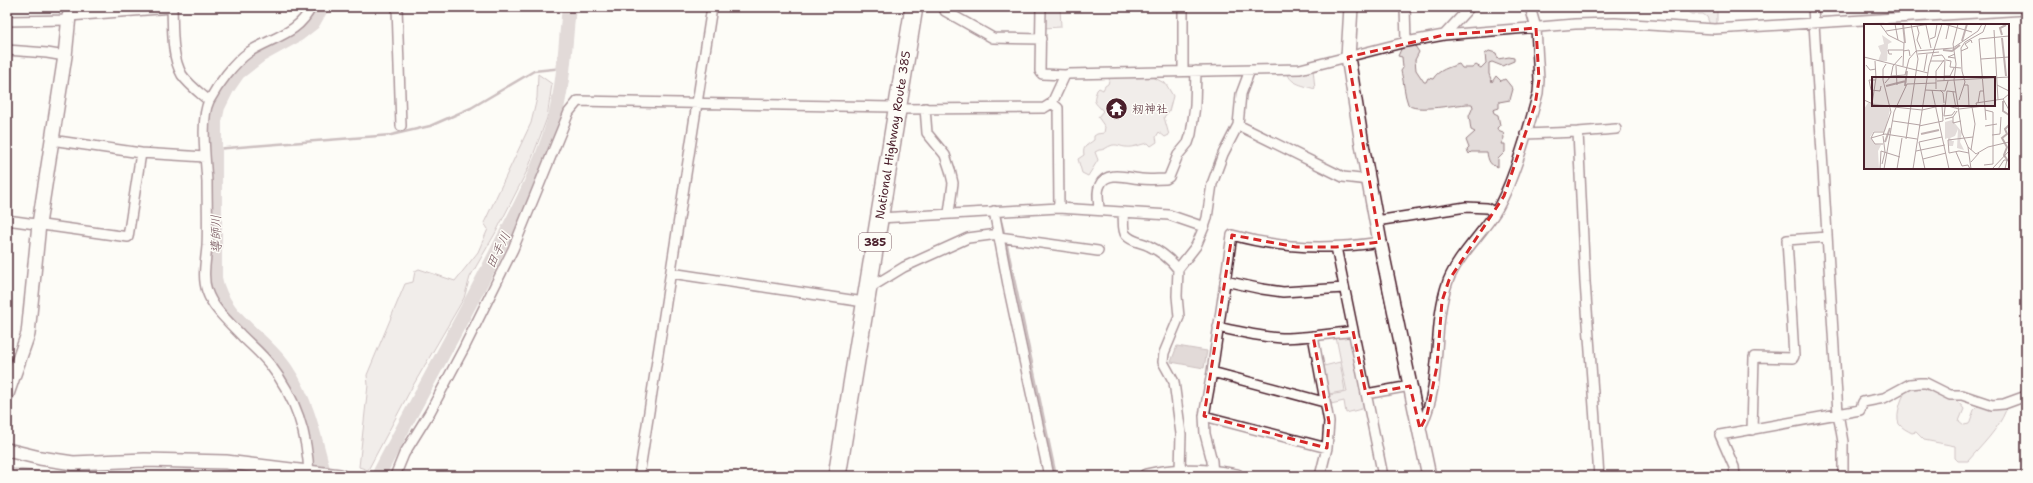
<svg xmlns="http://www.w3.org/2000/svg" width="2033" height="483" font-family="'Shantell Sans','Klee One',sans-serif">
<rect width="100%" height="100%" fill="#fdfcf7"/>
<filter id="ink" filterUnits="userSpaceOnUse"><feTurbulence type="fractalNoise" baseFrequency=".025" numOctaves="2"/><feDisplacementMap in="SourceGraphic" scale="8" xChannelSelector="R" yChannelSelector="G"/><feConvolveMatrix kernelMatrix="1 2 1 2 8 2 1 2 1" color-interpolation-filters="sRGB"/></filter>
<g filter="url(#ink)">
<path fill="#e3dcda" stroke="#967e82" d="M1044,7H1060L1061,27L1043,28Z
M1688,7H1717V23L1710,25L1707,17L1703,14H1691L1688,12Z
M1413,43L1419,52L1415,60L1416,70L1424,82H1426L1428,78L1433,79C1438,70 1450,67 1459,64L1462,68H1472L1476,65L1481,68L1486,63L1485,54L1489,51L1496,53L1498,59L1509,57L1514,58V61L1502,66L1492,62L1489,63V74L1492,82L1496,76L1501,81L1505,79L1513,89L1510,100L1499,102V108L1493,110L1494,113L1498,115L1500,125L1497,128L1498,130L1503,132L1504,138L1501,144H1505V152L1498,159V167C1490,166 1488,160 1487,152H1471L1469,154L1467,150L1469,148L1466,140L1475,132L1471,130L1469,116L1473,107L1472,104C1461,103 1413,114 1408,104C1404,94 1404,81 1401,71L1403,68L1402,57L1398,56L1402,47Z
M1313,69L1315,89C1306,86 1289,84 1288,73Z
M538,74L552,84L547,118L528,169L496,232L470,277L464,298L411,389L368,470L359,467L368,385L367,375L405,284L413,282L415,271L419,269L455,281L478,252L488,229L484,223L531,123L537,98Z
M1151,76L1166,84L1173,96L1169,111L1164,117L1169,135L1165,137L1159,132L1156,137L1157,142L1151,146L1148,143C1142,144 1132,148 1126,147C1121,147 1116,143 1110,146C1105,148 1105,150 1099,150L1095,152L1098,160L1088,176L1082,173L1078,159L1084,155C1082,146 1088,145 1094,140V136L1097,134L1104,133L1105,127L1098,117L1103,111C1095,102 1092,103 1097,90L1099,88L1103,90L1105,86L1108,84L1110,77Z
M1346,334L1350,337L1365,408L1346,413L1344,401L1331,404L1329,395L1347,392L1336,337Z
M1340,362L1345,391L1329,394L1324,366Z
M1910,387C1928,387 1953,393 1964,409L1959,421L1964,425L1969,424L1974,410L1978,406L2003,407L2006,410C1998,430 1982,445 1968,461H1958L1955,458V446L1924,440L1916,432L1912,433C1908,431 1902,428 1899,424C1895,416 1902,392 1910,387Z
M7,468L56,473L235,474L249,476H7Z"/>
<path fill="#c0b1b1" stroke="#91777b" d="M1177,346L1207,351L1204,368L1171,362Z"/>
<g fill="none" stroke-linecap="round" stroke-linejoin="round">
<path stroke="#91777b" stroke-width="2.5" d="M215,149L391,135L430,126L471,108L534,71L563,68
M1000,217L1005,236
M1006,241L1056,476"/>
<path stroke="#c0b1b1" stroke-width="14" d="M322,7L313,23L299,34L261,55L238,73L227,89L218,107L215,121V278C222,319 266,338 287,371C307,401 314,435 323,469V476
M378,476C418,398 462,322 501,243C521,205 541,165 553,124C564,86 565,46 569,7"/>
<defs>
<path id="street" d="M68,7L69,16L172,8
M172,7C173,28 171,56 182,75C189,85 200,93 209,101
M397,7L401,126
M944,7L945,11L993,38L1041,39
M1041,7L1040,71L1042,74L1065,75L1069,74L1300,69L1406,42L1444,35L1575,24L1615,23L1715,29L2026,10
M1183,7V71
M1405,7L1406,42
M1813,7L1838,413L1843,442V476
M7,21L69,20
M1444,35L1470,7
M7,50L47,53L65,56
M1052,103L1058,108L1059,208
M925,108L927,133L945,155L950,170L953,183L949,213
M1238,125L1343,177L1369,180
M1578,132L1616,129
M1525,134L1578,132L1585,282L1599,476
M51,140L141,153L205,157
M1099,210C1099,202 1096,192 1100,185C1106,170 1129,178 1141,179C1149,180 1158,179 1166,179L1169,177L1178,155L1188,143L1191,134L1195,106L1196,71
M994,211L1009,290L1049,476
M1123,214C1124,220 1122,230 1126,235C1132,242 1141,242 1149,246C1160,251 1170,259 1178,269L1177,296L1179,317L1164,353L1163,362L1174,382L1181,434L1180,470
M879,218L1059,208L1169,215L1204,227L1207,218L1212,184L1223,154L1238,125L1241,94L1250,70
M7,220L128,237L141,153
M1376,221L1466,207L1487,208L1495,213
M999,237L1098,251
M1336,247L1383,476
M1178,269L1196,246L1204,227
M671,273L864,302
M1225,281L1262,289L1283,292L1344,288
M868,289L904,267L968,238L998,234
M1218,327C1240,332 1261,337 1282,338C1306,338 1330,334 1353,331
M1313,336L1329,422L1327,448L1320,476
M1212,372L1324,402
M1366,394L1410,386
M1204,416L1327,448
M1420,429C1444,382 1431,328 1448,281C1458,256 1480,236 1495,213C1513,184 1529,127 1538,93L1539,80L1536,28L1530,7
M1752,430L1754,357L1793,358L1794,356L1787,240L1827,237
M309,476C308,437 296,398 271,366C263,355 252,346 242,336C229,322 213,309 207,291C202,277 206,260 207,246C208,225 207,203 207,182C206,162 200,119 209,101C218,84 234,63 249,52C272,37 299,34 311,7
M395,476L404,454L430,412L464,348L513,249L569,112L578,101L892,107L897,109L1044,108L1052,103L1065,75
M639,476L712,7
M1213,476L1212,461L1205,434L1204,416L1212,372L1232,235C1281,249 1330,250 1380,242
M1735,476L1734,467L1720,435L1860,410L1863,402L1884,398L1910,384L1920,383H1926L1950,395H1962L1992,405L2004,404L2026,396"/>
<path id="secondary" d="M1351,7L1348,57L1363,150L1380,242L1429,476
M7,394L28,334L39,224L65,56L69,16
M7,450L40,458L73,463L145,460L226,462L340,476
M1146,476C1177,469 1206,470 1237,476"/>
<path id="highway" d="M837,476L914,7"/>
</defs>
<use href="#street" stroke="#4a1f2b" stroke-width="12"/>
<use href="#secondary" stroke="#4a1f2b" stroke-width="16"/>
<use href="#highway" stroke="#4a1f2b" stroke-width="20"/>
<use href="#street" stroke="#fdfcf7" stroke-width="9"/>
<use href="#secondary" stroke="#fdfcf7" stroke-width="13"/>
<use href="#highway" stroke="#fdfcf7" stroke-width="17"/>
</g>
</g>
<path d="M0 0H2033V483H0ZM1536,28L1539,80L1535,105L1504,196L1449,280L1442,301L1437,366L1427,415L1420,429L1410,386L1366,394L1353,331L1313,336L1329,422L1327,448L1204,416L1232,235L1296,247H1336L1380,242L1348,57L1444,35Z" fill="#fdfcf7" fill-opacity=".55" fill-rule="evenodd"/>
<path fill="none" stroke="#d62828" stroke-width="3" stroke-dasharray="8 5" stroke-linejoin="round" d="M1536,28L1539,80L1535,105L1504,196L1449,280L1442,301L1437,366L1427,415L1420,429L1410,386L1366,394L1353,331L1313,336L1329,422L1327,448L1204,416L1232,235L1296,247H1336L1380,242L1348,57L1444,35Z"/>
<defs>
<symbol id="temple-disc" viewBox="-11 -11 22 22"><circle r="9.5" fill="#4a1f2b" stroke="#fdfcf7"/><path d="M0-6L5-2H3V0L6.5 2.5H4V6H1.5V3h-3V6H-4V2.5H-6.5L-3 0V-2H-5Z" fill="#fff"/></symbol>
</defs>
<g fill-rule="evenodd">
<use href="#temple-disc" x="1104" y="96" width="25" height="25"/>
</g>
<g text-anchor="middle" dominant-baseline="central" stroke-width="3" stroke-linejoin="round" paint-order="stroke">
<rect fill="#fdfcf7" stroke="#806168" stroke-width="1" x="859" y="233" width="32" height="18" rx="3"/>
<g font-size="11" font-weight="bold" fill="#4a1f2b">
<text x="875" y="242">385</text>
</g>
<g font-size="12" fill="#4a1f2b" stroke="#fdfcf7" text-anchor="start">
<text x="1132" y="109">籾神社</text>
</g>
<g font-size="12" fill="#4a1f2b" stroke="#fdfcf7">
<text transform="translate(893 135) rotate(-81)">National Highway Route 385</text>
</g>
<g font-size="13" font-style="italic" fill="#73525a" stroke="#fdfcf7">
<text transform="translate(216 234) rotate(-91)">導師川</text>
<text transform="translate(498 250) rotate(-64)">田手川</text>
</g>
</g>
<g transform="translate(1864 24)">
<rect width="145" height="145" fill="#fdfcf7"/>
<path d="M18,11L28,18L24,20L23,37H14L17,29L14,22L20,20ZM4,79L23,81L26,86L21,107H10L6,113L11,120L17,121L14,127L15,145H0V85ZM88,96L98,108L96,118L100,126L93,124L94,105L91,112L86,114L88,117H90L89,122H85L84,114L81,115V98Z" fill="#e3dcda"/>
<path fill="none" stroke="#c0b1b1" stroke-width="2" d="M39,0L41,19M138,11L136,4L142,1M138,14L142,52M98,17L103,0M79,26L88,27L96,21M22,62L42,57M41,62L43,47M139,77V87L145,91M57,110L75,106M21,118L26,104M144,137L140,131L143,123L138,114L143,110L141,105L145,101"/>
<path fill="none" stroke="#b5a4a5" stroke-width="1" d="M16,0L24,11L40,19L39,42M31,0L34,16M80,0L108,8M94,0L89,20L92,40L90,56L98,109L104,123M62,1L67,24M53,2L55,9L53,16L57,25M130,6L134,76M22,7L66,0M66,15L71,13L73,0M82,15L85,1M39,27L45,26L46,32M97,27L104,24L101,20L107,16L108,19M28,30H25L24,26H39M54,30L75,28M69,32L78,31L81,35L80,57M0,33L64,49M91,34L84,33L91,30M117,35L145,33M82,36L87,37L86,43L97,44M67,37H80M2,41L6,46L12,45M32,42L33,61M60,47L63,30M27,52L29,42L38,32M80,52H86L90,44M12,56H5L7,66L16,67L17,62M73,57L145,53M21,59L27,52L41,51L45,35L52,27L89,24L114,7L118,0M100,61H104L105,83M133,61L145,67M72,65V47L80,36M61,66L81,67L84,57M68,66L85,145M76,66L79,69L80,79M89,68L92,84M139,75L145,86M0,76L11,81L58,86L80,81L95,85L120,82M95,76L101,58L98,47L97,24L101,18L119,8L122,0M114,79L116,67H119M8,80L12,54L11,37M113,83L112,79L139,75L145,70M91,87L88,91L80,92L83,67L92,68M89,93V99L97,97M81,95L89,93L93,87M122,96L115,15L145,12M29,97L56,101M55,102L79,97L78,82M121,102L133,100M19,111L27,88L19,56V45L22,40M128,111L136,110L137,93M7,114L21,110L53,115M7,114L10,108H20M7,114L11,120H19M42,115L54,35L47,0M55,118L61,145M55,118L78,113M104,123L112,130L124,123L145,118M104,123L107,145M107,126L111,100L108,83M52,127L81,121M92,128L98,142L104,141L106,145M105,129L95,127L85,129L84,116L109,113M59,135L82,129M107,138L115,129M18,140L21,128L19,112M120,141L129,140V88L121,86M16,145L17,127L36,133M20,145L30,88L43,60L72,59M33,145L38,114M49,145L65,42L78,0M128,145L145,127M134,145L140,136H143L141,145"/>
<path fill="#4a1f2b" fill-opacity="0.15" stroke="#4a1f2b" stroke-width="2" d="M8,53H131V82H8Z"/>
<rect width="145" height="145" fill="none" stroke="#4a1f2b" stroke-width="2"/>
</g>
<rect width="2033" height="483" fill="none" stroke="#fdfcf7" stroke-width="24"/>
<rect x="12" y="12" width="2009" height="459" fill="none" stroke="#4a1f2b" stroke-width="1.5" filter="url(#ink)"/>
</svg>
